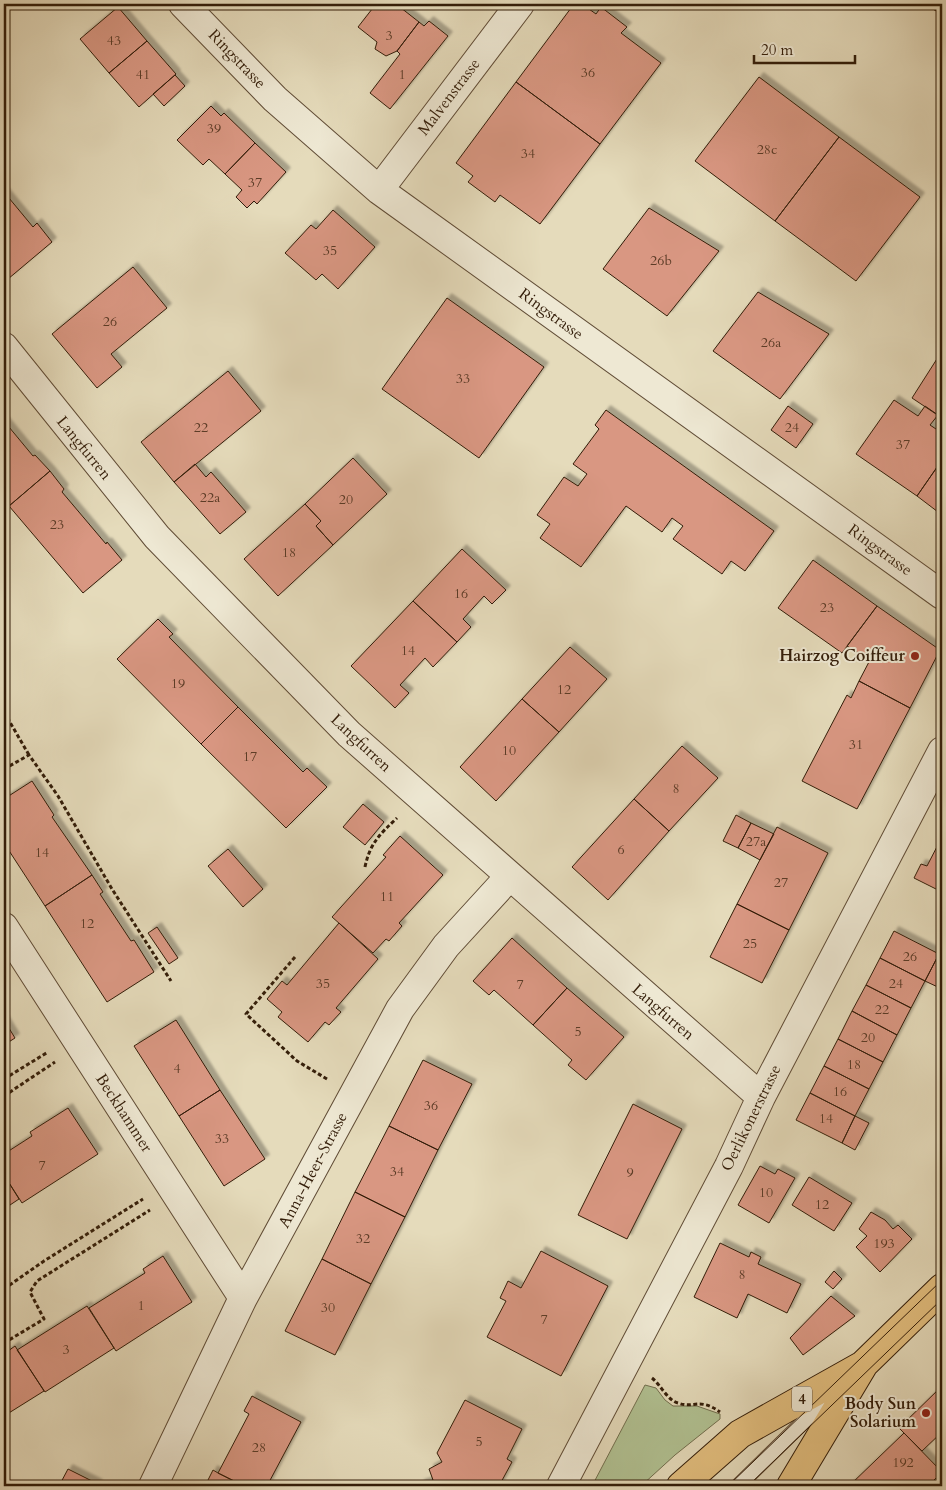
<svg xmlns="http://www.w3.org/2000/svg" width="946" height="1490" font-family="Cardo,serif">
<defs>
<filter id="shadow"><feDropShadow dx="4.5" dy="-4.5" stdDeviation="1" flood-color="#0004"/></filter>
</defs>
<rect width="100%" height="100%" fill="#e5dbbb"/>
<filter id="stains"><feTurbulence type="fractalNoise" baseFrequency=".004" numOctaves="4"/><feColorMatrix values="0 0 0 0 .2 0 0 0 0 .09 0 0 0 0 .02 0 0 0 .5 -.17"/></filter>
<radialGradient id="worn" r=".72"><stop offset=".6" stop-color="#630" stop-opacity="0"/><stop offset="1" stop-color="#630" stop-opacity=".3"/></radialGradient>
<path fill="#b1c192" stroke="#726f4e" d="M645,1385L656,1388L665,1400L673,1406H697L720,1414V1419L675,1455L641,1486H592Z"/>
<path fill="#d99782" stroke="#331d09" filter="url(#shadow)" d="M376,4H396L419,22L397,51L386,56L375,49L377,42L358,27Z
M574,4H582L596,14L601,7L627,27L621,33L661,63L600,144L516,82Z
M923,4H942V14Z
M118,7L147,41L109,73L80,39Z
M429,21L448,36L390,109L370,93L400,54L397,51L419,22L424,26Z
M147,41L176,74L139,107L109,73Z
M175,75L185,86L164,106L153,94Z
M759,77L839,137L775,221L695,161Z
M516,82L600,144L540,224L500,195L495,202L468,182L473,176L456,163Z
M211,106L221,116L224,113L255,143L225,174L209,159L203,165L177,140Z
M839,137L920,197L856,281L775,221Z
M255,143L286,172L257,204L254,201L247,208L236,197L242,190L225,174Z
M4,192L33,227L37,223L52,242L8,279L4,274Z
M649,208L719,251L667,316L603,269Z
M333,210L375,247L338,289L322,274L316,280L285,253L311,225L316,229Z
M133,267L167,308L111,354L122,367L97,388L52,334Z
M758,292L829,334L780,399L713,351Z
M447,298L544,367L479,458L382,389Z
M942,351V418L912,398Z
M228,371L261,411L174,482L141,442Z
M894,400L918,416L925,406L938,415L930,425L942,433V460L917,496L856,454Z
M788,406L813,424L796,448L771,430Z
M606,410L774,531L745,571L731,561L722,574L673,539L683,526L672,518L662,532L626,506L581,567L540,538L550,524L537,515L564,477L578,486L587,474L573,464L599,429L595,425Z
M4,421L33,456L35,455L50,471L9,506L4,499Z
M353,458L387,494L333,545L316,526L321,521L305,504Z
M942,460V515L917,496Z
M195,464L206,477L211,472L246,512L220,534L174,482Z
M50,471L64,489L62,492L106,544L107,542L122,560L83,593L9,506Z
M305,504L321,521L316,526L333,545L278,596L244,559Z
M462,549L506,590L492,604L484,596L463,619L471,627L457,642L413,601Z
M813,560L877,606L842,653L778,608Z
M413,601L457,642L433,667L425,658L400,685L409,693L395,708L351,666Z
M877,606L940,650L910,708L859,681L870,660L847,646Z
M158,619L173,634L169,637L238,707L201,744L117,659Z
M570,647L607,679L559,732L522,699Z
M859,681L910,708L857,809L802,781L847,695L851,698Z
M522,699L559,732L496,801L460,767Z
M238,707L303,772L307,768L327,787L286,828L201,744Z
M682,746L718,778L669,831L634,799Z
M32,781L54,815L52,817L92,875L45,906L4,843V799Z
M634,799L669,831L608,900L572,867Z
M363,804L384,822L365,845L343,827Z
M736,815L751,823L738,848L723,841Z
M751,823L774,834L760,860L738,848Z
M777,827L828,853L789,930L737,904Z
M400,836L443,875L399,923L402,926L389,941L386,939L373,953L332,917L386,857L383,855Z
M942,837V892L914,878L921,864L927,866Z
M228,849L263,889L243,907L208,866Z
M92,875L103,892L100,894L131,941L134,940L154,972L107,1002L45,906Z
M737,904L789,930L762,983L710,957Z
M339,923L378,959L336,1008L341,1012L329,1025L325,1022L308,1042L278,1017L282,1012L267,999L282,981L287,985Z
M157,927L178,958L169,964L148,933Z
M894,931L939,954L925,981L880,958Z
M512,938L567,988L533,1025L494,990L489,995L473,981Z
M939,954L942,955V989L925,981Z
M880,958L925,981L911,1008L866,985Z
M866,985L911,1008L897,1035L852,1011Z
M567,988L624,1037L586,1080L568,1065L572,1060L533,1025Z
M852,1011L897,1035L883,1062L838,1039Z
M4,1020L15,1038L4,1045Z
M176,1020L220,1090L179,1116L134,1046Z
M838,1039L883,1062L869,1089L824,1066Z
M423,1060L472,1084L438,1150L389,1126Z
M824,1066L869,1089L855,1116L810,1093Z
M220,1090L265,1159L224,1186L179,1116Z
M810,1093L855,1116L842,1143L796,1120Z
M633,1104L682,1129L627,1239L578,1215Z
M68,1108L98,1154L22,1203L4,1175V1154L32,1136L30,1132Z
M855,1116L869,1123L855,1150L842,1143Z
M389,1126L438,1150L405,1217L355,1192Z
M760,1166L775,1174L778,1169L795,1178L769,1223L738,1205Z
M4,1175L19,1199L4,1209Z
M809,1177L852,1203L834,1231L792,1205Z
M355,1192L405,1217L371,1284L322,1259Z
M871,1212L885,1220L893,1229L898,1225L912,1239L880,1272L856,1247L867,1236L859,1229Z
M720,1243L749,1257L751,1252L761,1257L758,1264L801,1284L787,1313L748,1294L737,1318L694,1297Z
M541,1251L608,1286L561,1376L487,1337L506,1301L500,1298L508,1281L521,1288Z
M163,1256L192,1302L116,1351L89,1308L145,1273L143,1269Z
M322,1259L371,1284L335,1355L285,1331Z
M834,1271L842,1279L833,1289L825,1282Z
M831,1296L855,1316L803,1355L790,1338Z
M87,1306L114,1348L45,1392L17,1350Z
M15,1346L44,1391L4,1416V1354Z
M942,1386V1432L922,1451L899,1428Z
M252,1396L301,1422L267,1486H244L218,1473L249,1414L244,1411Z
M465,1400L522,1429L507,1459L512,1462L499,1486H483L475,1483L473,1486H420V1484L433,1480L429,1469L442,1462L437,1453Z
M904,1433L942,1472L928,1486H849Z
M68,1469L98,1484L97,1486H59Z
M213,1470L218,1473L244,1486H205Z"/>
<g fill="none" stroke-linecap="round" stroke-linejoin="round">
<defs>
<path id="lane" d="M738,1486L834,1392"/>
<path id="street" d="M183,4L275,99L379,190L942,595
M379,190L520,4
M4,347L157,537L349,734L761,1097
M4,927L243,1298
M153,1486L243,1298L400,1009L446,946L509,877
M561,1486L729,1166L761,1097L942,751"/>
<path id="primary" d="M681,1486L740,1434L863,1365
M791,1486L864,1364L942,1288"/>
</defs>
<use href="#lane" stroke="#604c36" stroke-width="16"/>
<use href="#street" stroke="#604c36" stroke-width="30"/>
<use href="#primary" stroke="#331d09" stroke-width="30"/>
<path stroke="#331d09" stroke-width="3" stroke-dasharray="4 2.5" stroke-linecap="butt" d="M4,712L29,755
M4,769L29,755L58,796L112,889L171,981
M365,867C370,843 380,834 397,818
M295,957L246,1014L297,1061L327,1079
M4,1079L48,1052
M4,1096L55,1062
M4,1289L44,1261L143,1199
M4,1343L44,1319L30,1292L37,1281L150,1210
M652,1378C661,1385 667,1400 678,1403C694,1409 699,1397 720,1412"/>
<use href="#lane" stroke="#eee8d3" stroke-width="14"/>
<use href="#street" stroke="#eee8d3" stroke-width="28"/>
<use href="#primary" stroke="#e2be7e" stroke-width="28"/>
<path stroke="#331d09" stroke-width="1" d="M728,1486L942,1280
M748,1486L942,1299"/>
</g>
<g fill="#8f2418" stroke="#eee8d3" stroke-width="2">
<circle cx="915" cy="656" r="5"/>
<circle cx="926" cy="1413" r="5"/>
</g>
<g text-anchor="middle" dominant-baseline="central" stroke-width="4" stroke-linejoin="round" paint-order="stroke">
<g font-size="14" fill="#5c3c27">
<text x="389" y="35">3</text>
<text x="114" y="40">43</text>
<text x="588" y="72">36</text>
<text x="143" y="74">41</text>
<text x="402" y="74">1</text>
<text x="214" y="128">39</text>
<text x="767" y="149">28c</text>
<text x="528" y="153">34</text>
<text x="255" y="182">37</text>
<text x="330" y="250">35</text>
<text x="661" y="260">26b</text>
<text x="110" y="321">26</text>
<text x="771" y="342">26a</text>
<text x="463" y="378">33</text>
<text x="201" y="427">22</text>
<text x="792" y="427">24</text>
<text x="903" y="444">37</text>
<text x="210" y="497">22a</text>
<text x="346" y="499">20</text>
<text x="57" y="524">23</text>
<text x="289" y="552">18</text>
<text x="461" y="593">16</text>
<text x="827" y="607">23</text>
<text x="408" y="650">14</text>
<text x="178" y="683">19</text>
<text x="564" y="689">12</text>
<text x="856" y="744">31</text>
<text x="509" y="750">10</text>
<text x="250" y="756">17</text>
<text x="676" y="788">8</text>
<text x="756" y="841">27a</text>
<text x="621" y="849">6</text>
<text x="42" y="852">14</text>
<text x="781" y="882">27</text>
<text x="387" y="896">11</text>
<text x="87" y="923">12</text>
<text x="750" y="943">25</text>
<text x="910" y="956">26</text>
<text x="323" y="983">35</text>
<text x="896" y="983">24</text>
<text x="520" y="984">7</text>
<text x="882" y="1009">22</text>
<text x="578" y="1031">5</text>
<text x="868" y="1037">20</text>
<text x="854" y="1064">18</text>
<text x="177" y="1068">4</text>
<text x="840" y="1091">16</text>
<text x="431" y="1105">36</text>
<text x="826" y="1118">14</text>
<text x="222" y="1138">33</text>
<text x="42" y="1165">7</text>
<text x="397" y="1171">34</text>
<text x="630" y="1172">9</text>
<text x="766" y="1192">10</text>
<text x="822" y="1204">12</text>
<text x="363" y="1238">32</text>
<text x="884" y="1243">193</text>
<text x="742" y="1274">8</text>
<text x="141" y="1305">1</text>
<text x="328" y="1307">30</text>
<text x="544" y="1319">7</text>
<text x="66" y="1349">3</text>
<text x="479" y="1441">5</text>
<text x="259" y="1447">28</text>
<text x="903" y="1462">192</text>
</g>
<rect fill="#eee8d3" stroke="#6b5a46" stroke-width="1" x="792" y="1386.5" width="20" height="25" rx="4"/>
<g font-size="15" font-weight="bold" fill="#331d09">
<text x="802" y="1399">4</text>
</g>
<g font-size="16" fill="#331d09" stroke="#eee8d3">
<text transform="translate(237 59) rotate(46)">Ringstrasse</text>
<text transform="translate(449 97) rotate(-53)">Malvenstrasse</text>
<text transform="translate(551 314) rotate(36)">Ringstrasse</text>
<text transform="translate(84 448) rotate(51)">Langfurren</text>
<text transform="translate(880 550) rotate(36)">Ringstrasse</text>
<text transform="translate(361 743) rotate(43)">Langfurren</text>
<text transform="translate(663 1012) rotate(41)">Langfurren</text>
<text transform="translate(124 1113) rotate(57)">Beckhammer</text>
<text transform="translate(751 1118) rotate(-64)">Oerlikonerstrasse</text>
<text transform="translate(313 1170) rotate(-62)">Anna-Heer-Strasse</text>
</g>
<g font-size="16" font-weight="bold" fill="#331d09" stroke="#eee8d3" text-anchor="end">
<text x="905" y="656">Hairzog Coiffeur</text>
<text x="916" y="1404">Body Sun<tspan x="916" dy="18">Solarium</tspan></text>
</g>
</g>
<rect width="946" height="1490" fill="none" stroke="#e5dbbb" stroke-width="20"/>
<rect x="5" y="5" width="936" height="1480" fill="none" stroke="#331d09" stroke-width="2.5"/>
<rect x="10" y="10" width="926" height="1470" fill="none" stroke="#331d09"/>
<path d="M754 55v8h101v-8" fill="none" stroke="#331d09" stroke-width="2.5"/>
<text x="761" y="55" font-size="15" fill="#331d09" stroke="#eee8d3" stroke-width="4" paint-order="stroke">20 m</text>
<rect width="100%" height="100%" filter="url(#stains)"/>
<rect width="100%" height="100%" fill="url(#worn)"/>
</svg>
